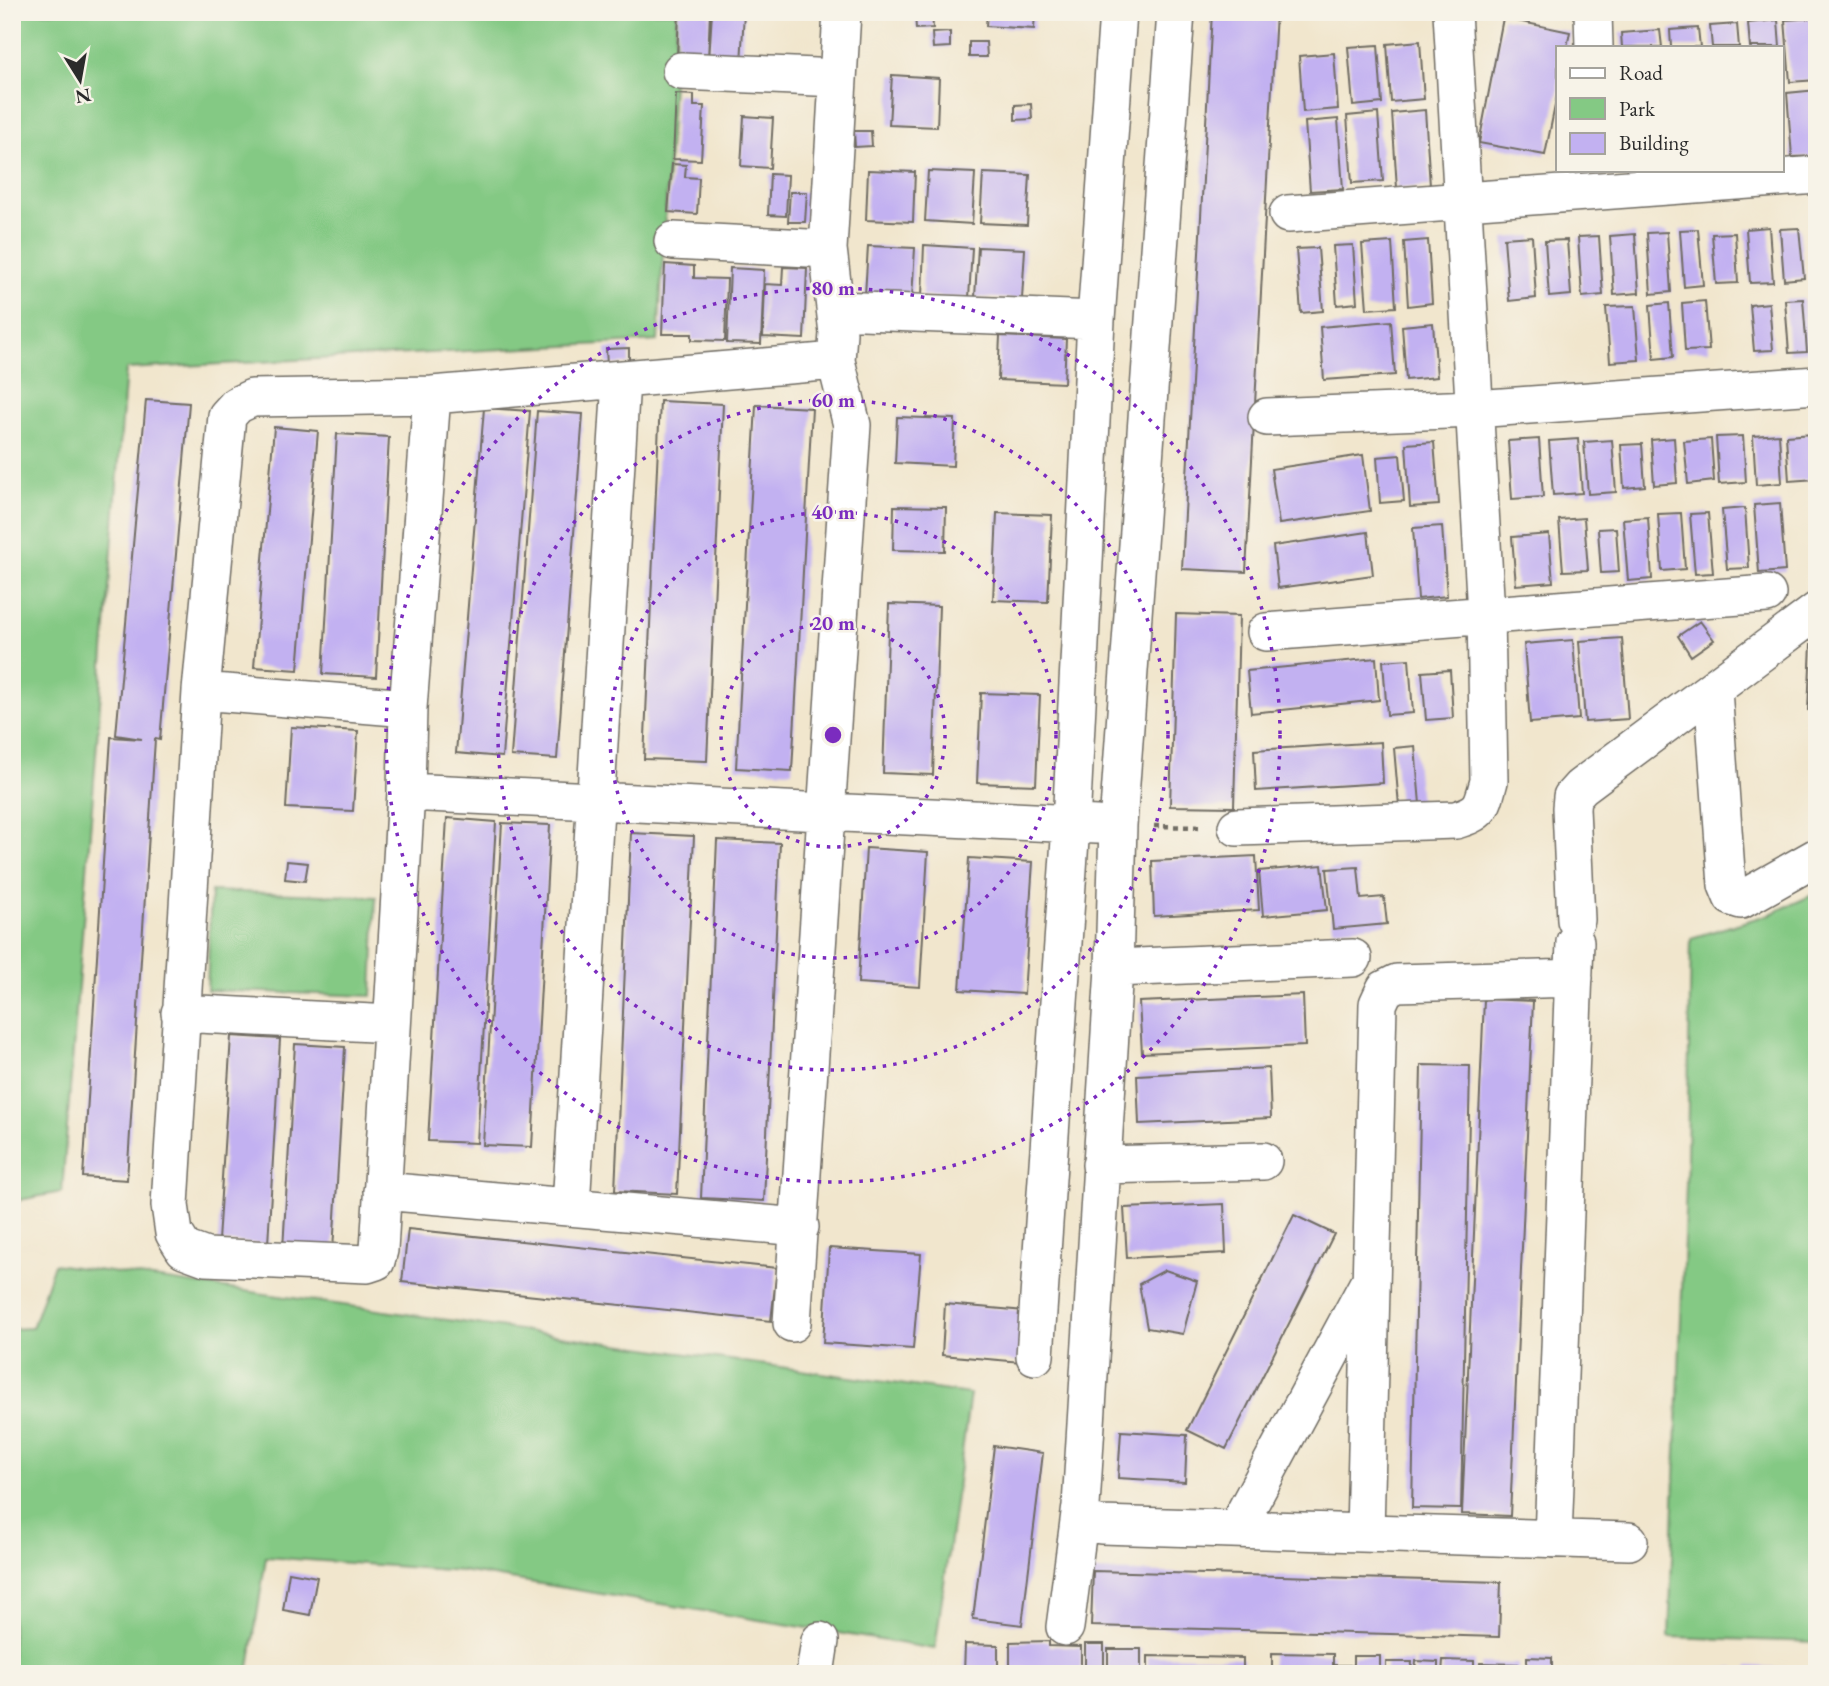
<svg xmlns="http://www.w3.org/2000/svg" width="1829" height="1686" font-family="'EB Garamond',serif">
<rect width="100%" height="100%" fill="#f7f3e8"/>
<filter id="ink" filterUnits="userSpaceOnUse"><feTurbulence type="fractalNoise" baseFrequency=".0143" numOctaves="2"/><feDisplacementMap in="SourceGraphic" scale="14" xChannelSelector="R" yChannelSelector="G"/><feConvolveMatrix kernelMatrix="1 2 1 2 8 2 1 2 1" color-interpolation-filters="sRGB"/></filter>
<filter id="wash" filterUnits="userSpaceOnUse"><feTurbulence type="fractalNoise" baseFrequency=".00686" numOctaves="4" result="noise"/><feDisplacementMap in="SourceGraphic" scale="28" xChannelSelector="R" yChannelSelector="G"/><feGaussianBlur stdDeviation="1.57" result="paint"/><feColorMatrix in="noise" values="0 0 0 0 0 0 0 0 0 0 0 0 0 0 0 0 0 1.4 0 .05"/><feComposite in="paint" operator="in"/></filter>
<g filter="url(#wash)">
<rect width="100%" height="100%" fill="#f1e6cd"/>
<path fill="#84c984" stroke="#587a58" stroke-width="2" d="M12,12H677L658,341L126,369L62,1192L20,1200L12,1210Z
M211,891L376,897L372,996L207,990Z
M1817,893V1642L1669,1637L1687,1158L1691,938L1770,914Z
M54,1264L970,1394L935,1649L462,1571L266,1557L248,1674H12V1329L32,1328Z"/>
<g id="blocks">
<path fill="#c2b1f1" d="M679,12H710L708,59L677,57Z
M712,12L744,13L741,63L709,61Z
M932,12L933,28L916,29L915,13Z
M987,12H1035L1034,29L986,26Z
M1212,12H1276L1246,572L1182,569Z
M1503,18L1570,32L1567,47H1558V91L1545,155L1479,143Z
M1815,18L1817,80L1790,82L1785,20Z
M1778,20L1780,47H1750L1748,23Z
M1737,24L1739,47H1712L1710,26Z
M1698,28L1700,47H1671L1670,30Z
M1660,30L1662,47H1622L1621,33Z
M950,32V47L933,48L932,33Z
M1420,41L1424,99L1391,102L1387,44Z
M969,42H986L987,57H969Z
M1378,45L1382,103L1353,106L1348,47Z
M1334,53L1338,109L1303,112L1299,56Z
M892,75L939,78L937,127L889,125Z
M1817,90V156L1792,157L1787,93Z
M676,94L694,95V106H704L701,160L673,159Z
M1031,104L1032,119L1015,120V105Z
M1425,110L1430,186L1397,188L1392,113Z
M1378,113L1383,181L1352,183L1347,116Z
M744,116L773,118L770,168L741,166Z
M1338,119L1343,189L1310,191L1305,122Z
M854,131H871L872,146L855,147Z
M672,164L686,165L685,177L699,178L697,214L668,212Z
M868,170L915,172L913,222L866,220Z
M928,171L975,173L972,224L925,221Z
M983,173L1030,175L1027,225L980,223Z
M770,174L788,175L786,216L768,215Z
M790,192H807L805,222H788Z
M1817,223V274L1814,275L1811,224Z
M1769,227L1773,282L1750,283L1746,229Z
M1799,228L1804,278L1784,280L1780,229Z
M1698,229L1703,285L1684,287L1680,230Z
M1667,232L1671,292L1651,294L1647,233Z
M1735,233L1738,283L1716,284L1712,234Z
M1635,234L1639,293L1614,295L1610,236Z
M1532,236L1536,298L1509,301L1504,238Z
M1599,236L1603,295L1582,297L1578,237Z
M1428,240L1432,303L1408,306L1404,242Z
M1567,240L1571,295L1549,297L1545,241Z
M1392,242L1396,307L1367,309L1362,244Z
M924,245L972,248L969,298L922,296Z
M1353,245L1357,303L1337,305L1333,246Z
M868,246L915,248L912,298L865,295Z
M978,247L1025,249L1022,299L975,297Z
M1318,248L1323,311L1301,313L1296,249Z
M665,264L694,266V278L727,279L725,341L692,340V334H662Z
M783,267L807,268L804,339L763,337L765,284L782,285Z
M730,268L764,270L761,344L727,343Z
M1803,299L1807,352L1789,353L1785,300Z
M1705,301L1709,350L1685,351L1682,303Z
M1669,303L1673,357L1654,359L1650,305Z
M1769,303L1773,350L1754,351L1750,305Z
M1635,306L1639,360L1610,362L1606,307Z
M1391,321L1395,375L1324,380L1320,327Z
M1433,323L1437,377L1406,380L1402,326Z
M1000,336L1066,339L1064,383L998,380Z
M629,348V364H607L606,349Z
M146,400L189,403L160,740L155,739L127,1180L83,1177L111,737L142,739L116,735Z
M660,401L723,404L707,761L644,759Z
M756,405L812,408L792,771L736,768Z
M484,408L530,411L502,757L456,753Z
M537,411L583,414L557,759L511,756Z
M897,417L955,419L953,466L895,463Z
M274,427L318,431L298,670L254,667Z
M337,434L389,437L376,677L323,674Z
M1779,434L1782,483L1756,485L1753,436Z
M1813,434L1816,479L1789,481L1786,436Z
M1743,436L1746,482L1719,484L1716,437Z
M1674,438L1677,483L1654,485L1651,440Z
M1539,439L1543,497L1512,499L1508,441Z
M1578,439L1582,493L1553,495L1549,441Z
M1711,439L1714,481L1688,484L1684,441Z
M1612,440L1616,492L1588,494L1584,442Z
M1434,442L1439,505L1410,507L1406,444Z
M1642,444L1645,486L1624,488L1621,445Z
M1363,455L1370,511L1279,524L1271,469Z
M1400,455L1404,501L1380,503L1377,457Z
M1780,503L1785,571L1759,573L1754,505Z
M894,506L946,507L945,551L893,550Z
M1745,508L1749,568L1727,569L1722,510Z
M997,513L1052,515L1048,602L993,600Z
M1681,513L1685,569L1662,571L1658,514Z
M1708,513L1713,573L1695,574L1690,514Z
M1648,517L1652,579L1628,581L1623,519Z
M1584,518L1588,570L1563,571L1559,520Z
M1442,526L1447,596L1418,599L1413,528Z
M1616,528L1619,572L1601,573L1598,529Z
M1368,532L1373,575L1278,588L1273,546Z
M1549,534L1553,582L1516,585L1512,537Z
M889,604L939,606L933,775L883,773Z
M1176,614L1239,616L1234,807L1170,806Z
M1700,621L1714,640L1691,656L1678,636Z
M1622,638L1628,719L1585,722L1579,641Z
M1573,640L1579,719L1530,723L1524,644Z
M1811,644L1817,645V711L1808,710Z
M1376,658L1379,700L1251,713L1247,671Z
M1409,659L1413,713L1387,715L1383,661Z
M1450,670L1453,718L1426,720L1422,672Z
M981,693L1040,695L1036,785L977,783Z
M291,727L358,731L353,811L286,808Z
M1381,742L1383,783L1256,791L1254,750Z
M1415,746L1420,804L1399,806L1394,748Z
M447,818L496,822L477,1143L428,1141Z
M502,823L550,825L532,1147L483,1145Z
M631,833L694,836L677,1194L615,1191Z
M717,840L780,843L764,1201L701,1198Z
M866,848L928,852L920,987L858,983Z
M1256,856L1259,910L1154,916L1152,861Z
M969,858L1033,862L1024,994L960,990Z
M287,861L308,863L305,881L285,879Z
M1322,865L1327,910L1263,916L1259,871Z
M1358,867L1361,899L1384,897L1387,924L1333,929L1327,869Z
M1303,995L1305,1046L1142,1053L1139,1002Z
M1484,999L1533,1001L1510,1516L1462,1514Z
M231,1036L280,1039L268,1244L218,1241Z
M295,1044L345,1047L333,1251L283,1249Z
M1421,1065L1470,1066L1461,1509L1412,1508Z
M1269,1068L1271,1118L1139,1124L1137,1075Z
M1224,1204L1226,1253L1127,1258L1124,1208Z
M1294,1215L1334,1234L1226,1449L1187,1430Z
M408,1229L777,1268L771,1321L402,1282Z
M829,1248L921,1254L913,1349L823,1343Z
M1165,1270L1197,1281L1183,1334L1147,1328L1139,1284Z
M945,1304L1025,1311L1021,1362L942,1355Z
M1121,1431L1187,1435L1185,1482L1118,1478Z
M994,1446L1043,1453L1022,1625L973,1619Z
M1093,1571L1501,1582L1499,1637L1091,1626Z
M289,1572L317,1577L310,1615L283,1610Z
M1049,1641V1646L1081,1647V1674H1010V1642Z
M965,1644L998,1645V1674H964Z
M1085,1644H1104V1674H1085Z
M1108,1649H1141V1674H1108Z
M1272,1653L1333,1654V1674H1272Z
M1148,1656L1243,1658V1674H1148Z
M1353,1656H1380V1674H1353Z
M1527,1657L1552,1658V1674H1527Z
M1443,1660L1474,1661V1674H1442Z
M1416,1661L1438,1662V1674H1415Z
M1386,1662H1412L1411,1674H1386Z
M1480,1663L1518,1664V1674H1479Z
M1334,1665H1350V1674H1334Z
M1748,1666L1789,1668V1674H1747Z
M1735,1668V1674H1697V1669Z"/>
</g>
</g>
<g filter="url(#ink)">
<use href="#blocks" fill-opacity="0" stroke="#706c64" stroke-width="2"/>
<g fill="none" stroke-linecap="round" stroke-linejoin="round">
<defs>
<path id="minor" d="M1593,12L1594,47
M681,71L838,78
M1288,214L1817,175
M673,241L828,249
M836,310L1096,320
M432,395L408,708L406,792L379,1250L376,1261L367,1264L206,1257L184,1249L174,1233L170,1205L201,691L227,416L237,405L252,398L432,395L836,361
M1267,417L1474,409L1817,385
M1266,632L1767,594
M1713,690L1727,885L1732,897L1741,900L1817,857
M201,691L408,708
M406,792L1097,825
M1237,827L1456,820C1482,812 1482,807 1489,781L1486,614L1452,12
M1576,920L1571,808L1572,797L1581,787L1817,611
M1114,968L1353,958
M180,1013L392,1024
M1101,1165L1263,1161
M382,1191L800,1227
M571,1206L621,380
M792,1323L852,425L836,361L838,333L828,249L842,12
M1035,1356L1071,825L1096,320L1118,12
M1079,1522L1101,1525L1629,1541
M1236,1529L1367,1286
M1365,1532L1378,1004L1385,989L1397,983L1574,978
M1553,1539L1575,942
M1065,1627L1081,1506L1114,968L1118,825L1176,12
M815,1674L820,1641"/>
</defs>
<use href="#minor" stroke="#706c64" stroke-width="40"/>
<path stroke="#706c64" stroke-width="4.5" stroke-dasharray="5 5" stroke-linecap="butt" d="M1154,826L1201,827"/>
<use href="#minor" stroke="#fff" stroke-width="37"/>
</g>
</g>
<g fill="none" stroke="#7b2cbf" stroke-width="3.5" stroke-dasharray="3.5 7">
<circle cx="833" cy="735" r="112"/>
<circle cx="833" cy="735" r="223"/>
<circle cx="833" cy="735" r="335"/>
<circle cx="833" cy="735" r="447"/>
</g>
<circle cx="833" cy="735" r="10" fill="#7b2cbf" stroke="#f7f3e8" stroke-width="3.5"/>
<g font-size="21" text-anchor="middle" font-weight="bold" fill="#7b2cbf" stroke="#f7f3e8" stroke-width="5" stroke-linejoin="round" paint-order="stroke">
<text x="833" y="295">80 m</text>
<text x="833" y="407">60 m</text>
<text x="833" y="519">40 m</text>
<text x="833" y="630">20 m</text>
</g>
<rect width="1829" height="1686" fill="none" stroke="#f7f3e8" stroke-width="42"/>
<rect x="1556" y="46" width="228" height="126" fill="#f7f3e8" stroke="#a5a39c" stroke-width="2"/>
<rect x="1570" y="68" width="35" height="10" fill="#ffffff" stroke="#a5a39c" stroke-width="2"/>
<text x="1619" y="80" font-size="21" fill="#2b2b2b">Road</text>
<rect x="1570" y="98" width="35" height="21" fill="#84c984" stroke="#a5a39c" stroke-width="2"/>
<text x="1619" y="116" font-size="21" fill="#2b2b2b">Park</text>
<rect x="1570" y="133" width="35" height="21" fill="#c2b1f1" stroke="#a5a39c" stroke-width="2"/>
<text x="1619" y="150" font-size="21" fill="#2b2b2b">Building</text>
<g transform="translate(80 80) rotate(169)" stroke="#f7f3e8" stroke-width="5" paint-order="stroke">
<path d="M0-5L12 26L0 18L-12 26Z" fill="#2b2b2b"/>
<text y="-10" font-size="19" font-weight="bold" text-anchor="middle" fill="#2b2b2b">N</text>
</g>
</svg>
